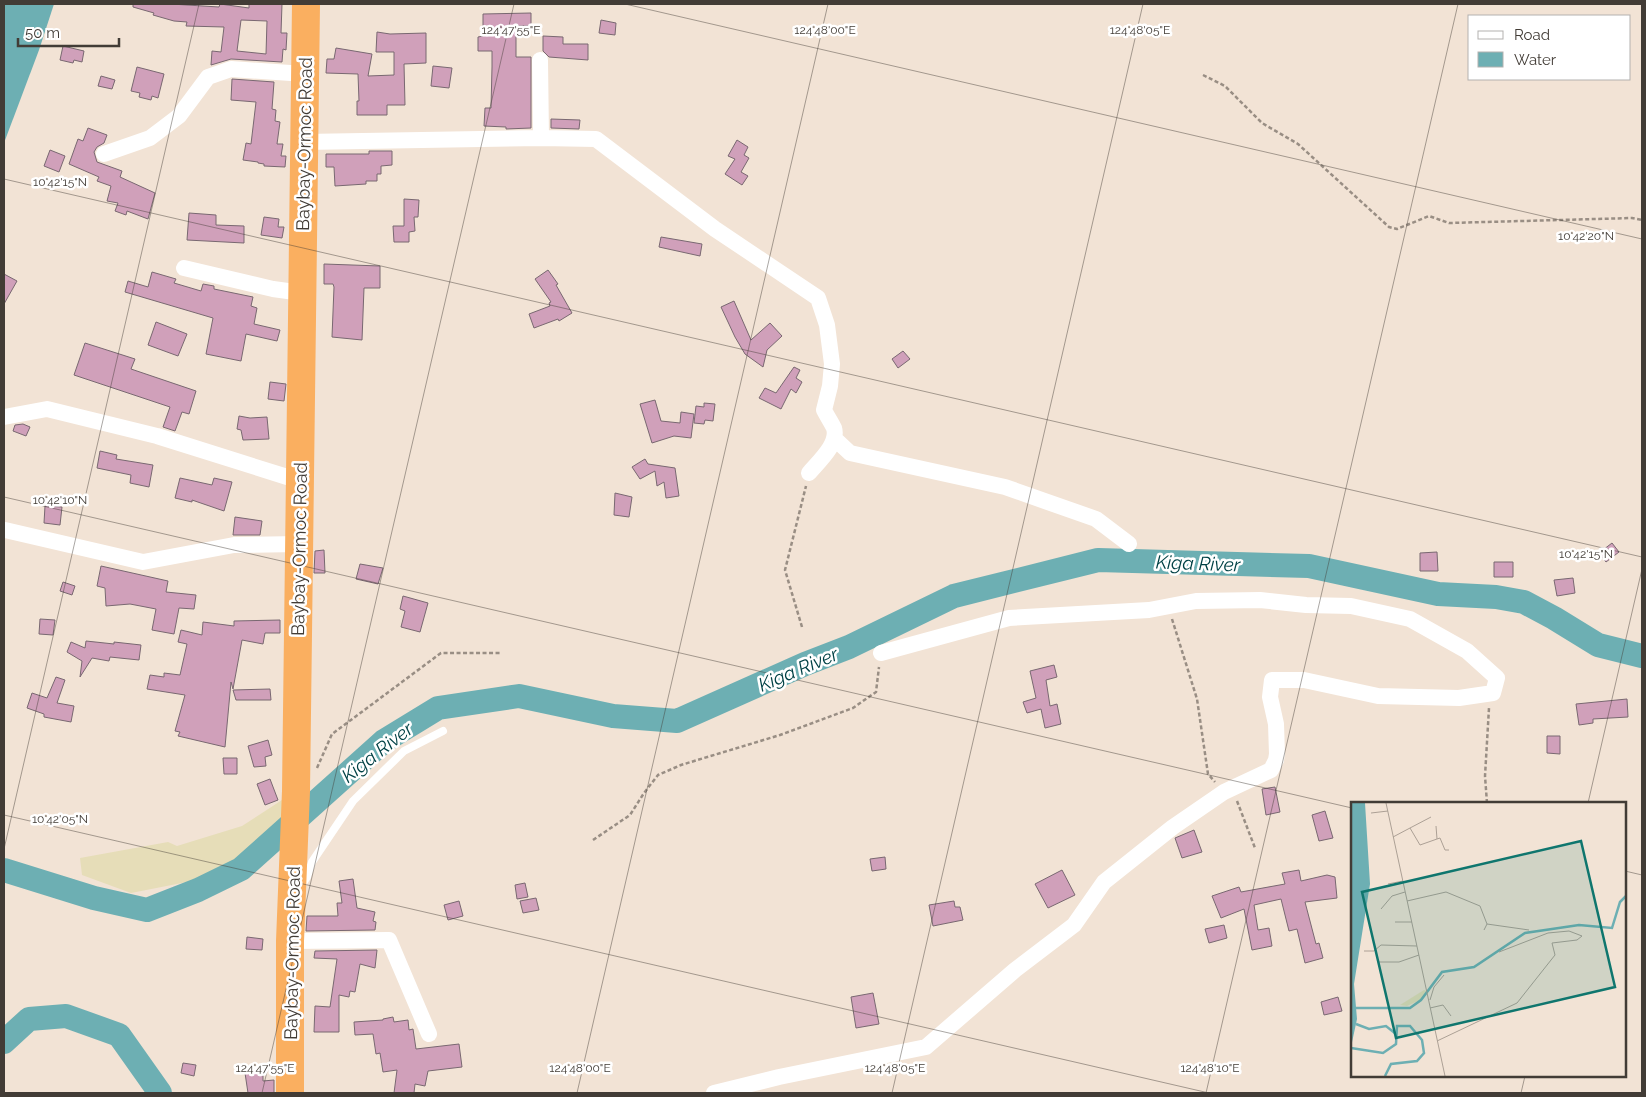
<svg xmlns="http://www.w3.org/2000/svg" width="1646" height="1097" font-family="Raleway,sans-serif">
<rect width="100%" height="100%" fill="#f2e3d5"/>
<path fill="#e6ddb8" d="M301,799L299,812L256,852L232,869L192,881L131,893L82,875L80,858L168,842L177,846L242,826L282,800Z"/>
<path fill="#6dafb3" d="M4,4H54L39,50L4,143Z"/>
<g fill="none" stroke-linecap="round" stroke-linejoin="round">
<path stroke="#6dafb3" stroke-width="24" d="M4,870L94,898L147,910L198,890L241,869L384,741L438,708L519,696L613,716L677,721L805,664L849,647L954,596L1098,560L1309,566L1438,594L1496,597L1524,602L1554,618L1598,645L1642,656
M4,1042L29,1019L66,1016L119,1035L160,1093"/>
</g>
<path fill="#d0a0ba" stroke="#796871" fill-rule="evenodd" d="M133,4H171L219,7L220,4L249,8V4H282L281,33H287L286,50L283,49L282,62L231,59L211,65L212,51L221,52L224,27L186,26L187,22L174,21L153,15L154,13L133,7ZM241,20L267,21L266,54L237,51Z
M531,13V26H516V57H531V128L506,129V127L484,126L485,108H491L492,67V51H478V37L483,36V14Z
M601,20L616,23L615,35L599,33Z
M377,32L390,34L426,33V63L404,64L405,105H387V115H357V101H359L358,74L326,73L327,59H334L336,48L372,54L368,76L394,75V52H376Z
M543,36L563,37V44H588V60L549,57L543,51Z
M63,46L84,51L82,62L74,60L73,63L60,60Z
M433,66L452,68L449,88L431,86Z
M137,67L164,74L158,98L152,96L151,100L139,97L140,93L131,91Z
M101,76L115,80L112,89L98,86Z
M232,79L274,82L272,109L276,110L275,121L280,122L277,144H283L281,156H286L285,167L264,166V164L258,163V162L243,160L246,143L251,144L256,102L231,100Z
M551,119L580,120L579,129L551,128Z
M88,128L107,135L104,143L97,147L94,152L97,162L122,171L120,177L155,193L148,219L127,211L126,215L115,211L118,203L107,201L111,186L97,181L99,177L69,164L78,139L83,141Z
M737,140L748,147L744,155L749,158L741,172L748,176L742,185L725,174L735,159L728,156Z
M50,150L65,156L59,172L44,166Z
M369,151H392V165L381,166V174H377V181H366V184L335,186L334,167H326V154H369Z
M404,199L419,200L418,217H414L415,231L409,232V242H394L393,226H404Z
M189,213L216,215V225L244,226V243L187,240Z
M264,217L279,219L278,227H284L282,238L261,235Z
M661,237L702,244L700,256L659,247Z
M324,264L380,266V288H364L362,340L332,337L334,287L333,284H324Z
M548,270L558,284L556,285L572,313L559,321L558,319L534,328L529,314L550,306L549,303L551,302L535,279Z
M152,272L176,279L174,283L201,291L203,284L214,286V289L253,297L251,306L257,308L254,324L280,330L277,341L246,334L241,361L206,354L213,318L125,292L128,281L148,287Z
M4,274L17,281L4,304Z
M734,301L751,340L770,323L782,336L767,350L763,367L745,354L735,337L721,307Z
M156,322L187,334L178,356L148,345Z
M85,343L135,359L131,369L196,391L189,414L182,412L175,431L163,427L170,407L74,375Z
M903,351L910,359L898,368L892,359Z
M794,367L800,370L796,378L802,382L796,393L791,389L781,409L759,398L765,388L776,393Z
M270,382L286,384L284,401L268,399Z
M655,400L661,421L680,423L681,412L694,414L691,438L674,436L652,443L640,404Z
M704,403L715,404L713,421L705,420L704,424L694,423L696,406L704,407Z
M239,416L250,418L267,417L269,439L243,440L241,430L237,429Z
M23,424L30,427L26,436L13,431L15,425Z
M100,451L117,455L116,459L153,465L149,487L130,483L131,475L97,468Z
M645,459L648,464L675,468L679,496L666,498L664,482L657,486L655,471L640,479L632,467Z
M180,478L212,485L214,478L232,482L224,511L192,500V502L175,498Z
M615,493L632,497L629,517L614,515Z
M45,506L62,507L60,525L44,523Z
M235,517L262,521L260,535H233Z
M1612,543L1619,552L1606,562L1599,553Z
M324,550L325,573H314L315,551Z
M1437,552L1438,571H1420V553Z
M1494,562H1513V577H1494Z
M360,564L383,568L378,584L356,579Z
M101,566L168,581L166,592L196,595L194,609L179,608L174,634L152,630L156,609L130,604L106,606L105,588L97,586Z
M1573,578L1575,593L1557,596L1554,580Z
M63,582L75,586L72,595L60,591Z
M403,596L428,603L420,632L401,627L405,611L400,609Z
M40,619L55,620L53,635L39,634Z
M280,620V633H265L263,644L242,640L233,689L231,682L225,747L178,736L180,732L175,731L185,695L147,689L150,675L164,677V673L180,675L187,644L178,642L181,630L202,635L203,622L234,626V621Z
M86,641L114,644V642L141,645L139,660L110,657L109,661L92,658L80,677L82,661L67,652L71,642L85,648Z
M1054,665L1057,677L1046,680L1050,706L1057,704L1061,724L1045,728L1041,709L1027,713L1023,702L1036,698L1030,671Z
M56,677L65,680L57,703L74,706L71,722L44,717V714L27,708L32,693L47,698Z
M270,689L271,700H236L233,690Z
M1627,699L1628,717L1593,719V723L1579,725L1576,704Z
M1547,736H1560V754L1547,753Z
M268,740L272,755L265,757L266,766L254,767L248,746Z
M223,758H237V774H224Z
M270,779L278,800L265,805L257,784Z
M1275,787L1280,812L1266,815L1262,789Z
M1325,811L1333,838L1319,841L1312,815Z
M1194,830L1202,852L1182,858L1175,838Z
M885,857L886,869L872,871L870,859Z
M1062,870L1075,895L1048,908L1035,884Z
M1299,870L1301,881L1327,875L1335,877L1337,898L1305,902L1316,944L1319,943L1323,958L1305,963L1297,929L1289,931L1281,899L1254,905L1258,930L1269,928L1272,946L1252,950L1244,909L1221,918L1212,896L1239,887L1241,892L1285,884L1282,873Z
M353,879L357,908L375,912L373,921L376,922L375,930L306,931L307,916H338L337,903H342L339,881Z
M525,883L528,897L517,899L515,885Z
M536,898L539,910L523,913L520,901Z
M459,901L463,916L448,920L444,905Z
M954,901L955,907H960L963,920L933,926L929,905Z
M1224,925L1227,938L1209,943L1205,929Z
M247,937L263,939L262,950L246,949Z
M377,950L375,968L360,964L355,992L350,991L349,997L339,995V1032H314L315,1006L330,1007L337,959L314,958L315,951Z
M873,993L879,1024L856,1028L851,997Z
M1338,997L1342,1011L1324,1015L1321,1002Z
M393,1017L394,1022L408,1020L409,1030L413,1029L416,1049L459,1044L462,1067L428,1071L425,1086L415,1084L414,1093H394L397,1070L383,1072L380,1053L376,1054L373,1034L355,1035L354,1022L383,1020V1019Z
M183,1063L196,1065L194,1076L181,1073Z
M245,1073H263V1081L274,1080V1093H248Z"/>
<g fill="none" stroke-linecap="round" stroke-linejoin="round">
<path stroke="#998e84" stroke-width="2.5" stroke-dasharray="4 2.5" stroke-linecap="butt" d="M1203,75L1225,86L1262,123L1298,144L1389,227L1397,229L1429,216L1449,223L1632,218L1642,220
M1172,619L1197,699L1208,774L1215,782
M802,627L785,570L806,486
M317,768L332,734L441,653H501
M1237,801L1255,848
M1487,803L1485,776L1489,708
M593,840L630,815L644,793L658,775L681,765L780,735L853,708L876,692L879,667"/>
<path stroke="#fff" stroke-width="8" d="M301,886L307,877L312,862L353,801L404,751L443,731"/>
<path stroke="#fff" stroke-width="16" d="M540,60L541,138
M304,142L541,138L596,139L715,229L818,298L827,325L832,364L830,386L824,410C827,416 831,422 834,428C839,444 818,462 809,473
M104,154L150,138L179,116L208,77L231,69L305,74
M184,268L273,289L302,293
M4,417L47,409L157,436L300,481
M834,438L850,453L1005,487L1096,519L1129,544
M5,530L143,562L234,545L299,544
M290,941L389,940L429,1034
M714,1093L779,1077L926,1047L1015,970L1074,925L1104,882L1173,827L1224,792L1271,770L1276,760L1277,754L1276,724L1270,697L1272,680H1304L1378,696L1459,698L1493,693L1497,678L1467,651L1410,619L1351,606L1306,605L1260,600L1196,601L1149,610L1009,618L881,653"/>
<path stroke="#faaf60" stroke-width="28" d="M290,1093V941L296,791L306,4"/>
</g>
<path fill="none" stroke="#423c36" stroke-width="1" stroke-opacity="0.45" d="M625,4L1642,239M4,179L1642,557M4,497L1352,808M1588,803L1642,569M4,815L1209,1093M4,849L199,4M1625,871L1642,875M262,1093L514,4M577,1093L828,4M892,1093L1143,4M1206,1093L1458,4M1521,1093L1525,1076"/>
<g text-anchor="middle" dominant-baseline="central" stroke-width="5" stroke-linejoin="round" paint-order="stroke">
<g font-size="18" fill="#423c36" stroke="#fff">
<text transform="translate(304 144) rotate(-89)">Baybay-Ormoc Road</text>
<text transform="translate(299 549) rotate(-89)">Baybay-Ormoc Road</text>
<text transform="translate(292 953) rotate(-89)">Baybay-Ormoc Road</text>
</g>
<g font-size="19" font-style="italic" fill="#004145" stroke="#fff">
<text transform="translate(1198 563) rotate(2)">Kiga River</text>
<text transform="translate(798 669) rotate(-23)">Kiga River</text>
<text transform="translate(377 752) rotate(-38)">Kiga River</text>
</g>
</g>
<g transform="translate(1351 802)">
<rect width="275" height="275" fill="#f2e3d5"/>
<path d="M73,188L76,189L69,198L56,204L49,203Z" fill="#e6ddb8"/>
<path d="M0,1H14L19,82L3,182L6,217L0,245Z" fill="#6dafb3"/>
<path fill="none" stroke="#6dafb3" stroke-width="2.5" d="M5,206H59L70,198L91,170L123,165L174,131L228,123L261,126L269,100L275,94M5,222L18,227L35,224L45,232M0,246L32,251L45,242L46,224H59L71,238L73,251L66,259L40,262L34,274"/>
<path fill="none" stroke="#aca095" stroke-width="1" d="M35,1L94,274M20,11L37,9M59,26L80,15M42,35L59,26L69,43L86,37L85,24M86,37L89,36L94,48H98M37,82L52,79M56,99L95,90L129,104L136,122L133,128M30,107L41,94L54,90M44,120H61M136,122L178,128M13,149H23L30,143L66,144M28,160H48L68,153M79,198L83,185L93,173M79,206L92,203L100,214M86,239L166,201L204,153L201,141L226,138L231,134L218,129L197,131L148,150"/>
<path fill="#0f766e" fill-opacity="0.15" stroke="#0f766e" stroke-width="2.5" d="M230,39L264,185L45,236L11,90Z"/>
<rect width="275" height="275" fill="none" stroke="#423c36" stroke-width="2.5"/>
</g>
<g font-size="12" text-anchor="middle" fill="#423c36" stroke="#fff" stroke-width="5" stroke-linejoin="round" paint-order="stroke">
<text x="511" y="34">124°47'55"E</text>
<text x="825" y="34">124°48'00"E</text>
<text x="1140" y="34">124°48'05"E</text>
<text x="60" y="186">10°42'15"N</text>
<text x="1586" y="240">10°42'20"N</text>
<text x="60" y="504">10°42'10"N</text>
<text x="1586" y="558">10°42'15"N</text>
<text x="60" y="823">10°42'05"N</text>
<text x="265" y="1072">124°47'55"E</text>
<text x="580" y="1072">124°48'00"E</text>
<text x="895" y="1072">124°48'05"E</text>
<text x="1210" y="1072">124°48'10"E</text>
</g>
<rect width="1646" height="1097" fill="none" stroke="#423c36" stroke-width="10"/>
<rect x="1468" y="15" width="162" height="65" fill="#ffffff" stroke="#b3b1af"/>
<rect x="1478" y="31" width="25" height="8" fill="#ffffff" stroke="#b3b1af"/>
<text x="1514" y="40" font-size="15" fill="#423c36">Road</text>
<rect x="1478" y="52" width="25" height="15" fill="#6dafb3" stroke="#b3b1af"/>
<text x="1514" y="65" font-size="15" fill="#423c36">Water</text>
<path d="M18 38v8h101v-8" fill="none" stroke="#423c36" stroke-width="2.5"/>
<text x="25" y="38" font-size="15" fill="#423c36" stroke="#ffffff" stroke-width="4" paint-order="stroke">50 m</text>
</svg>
